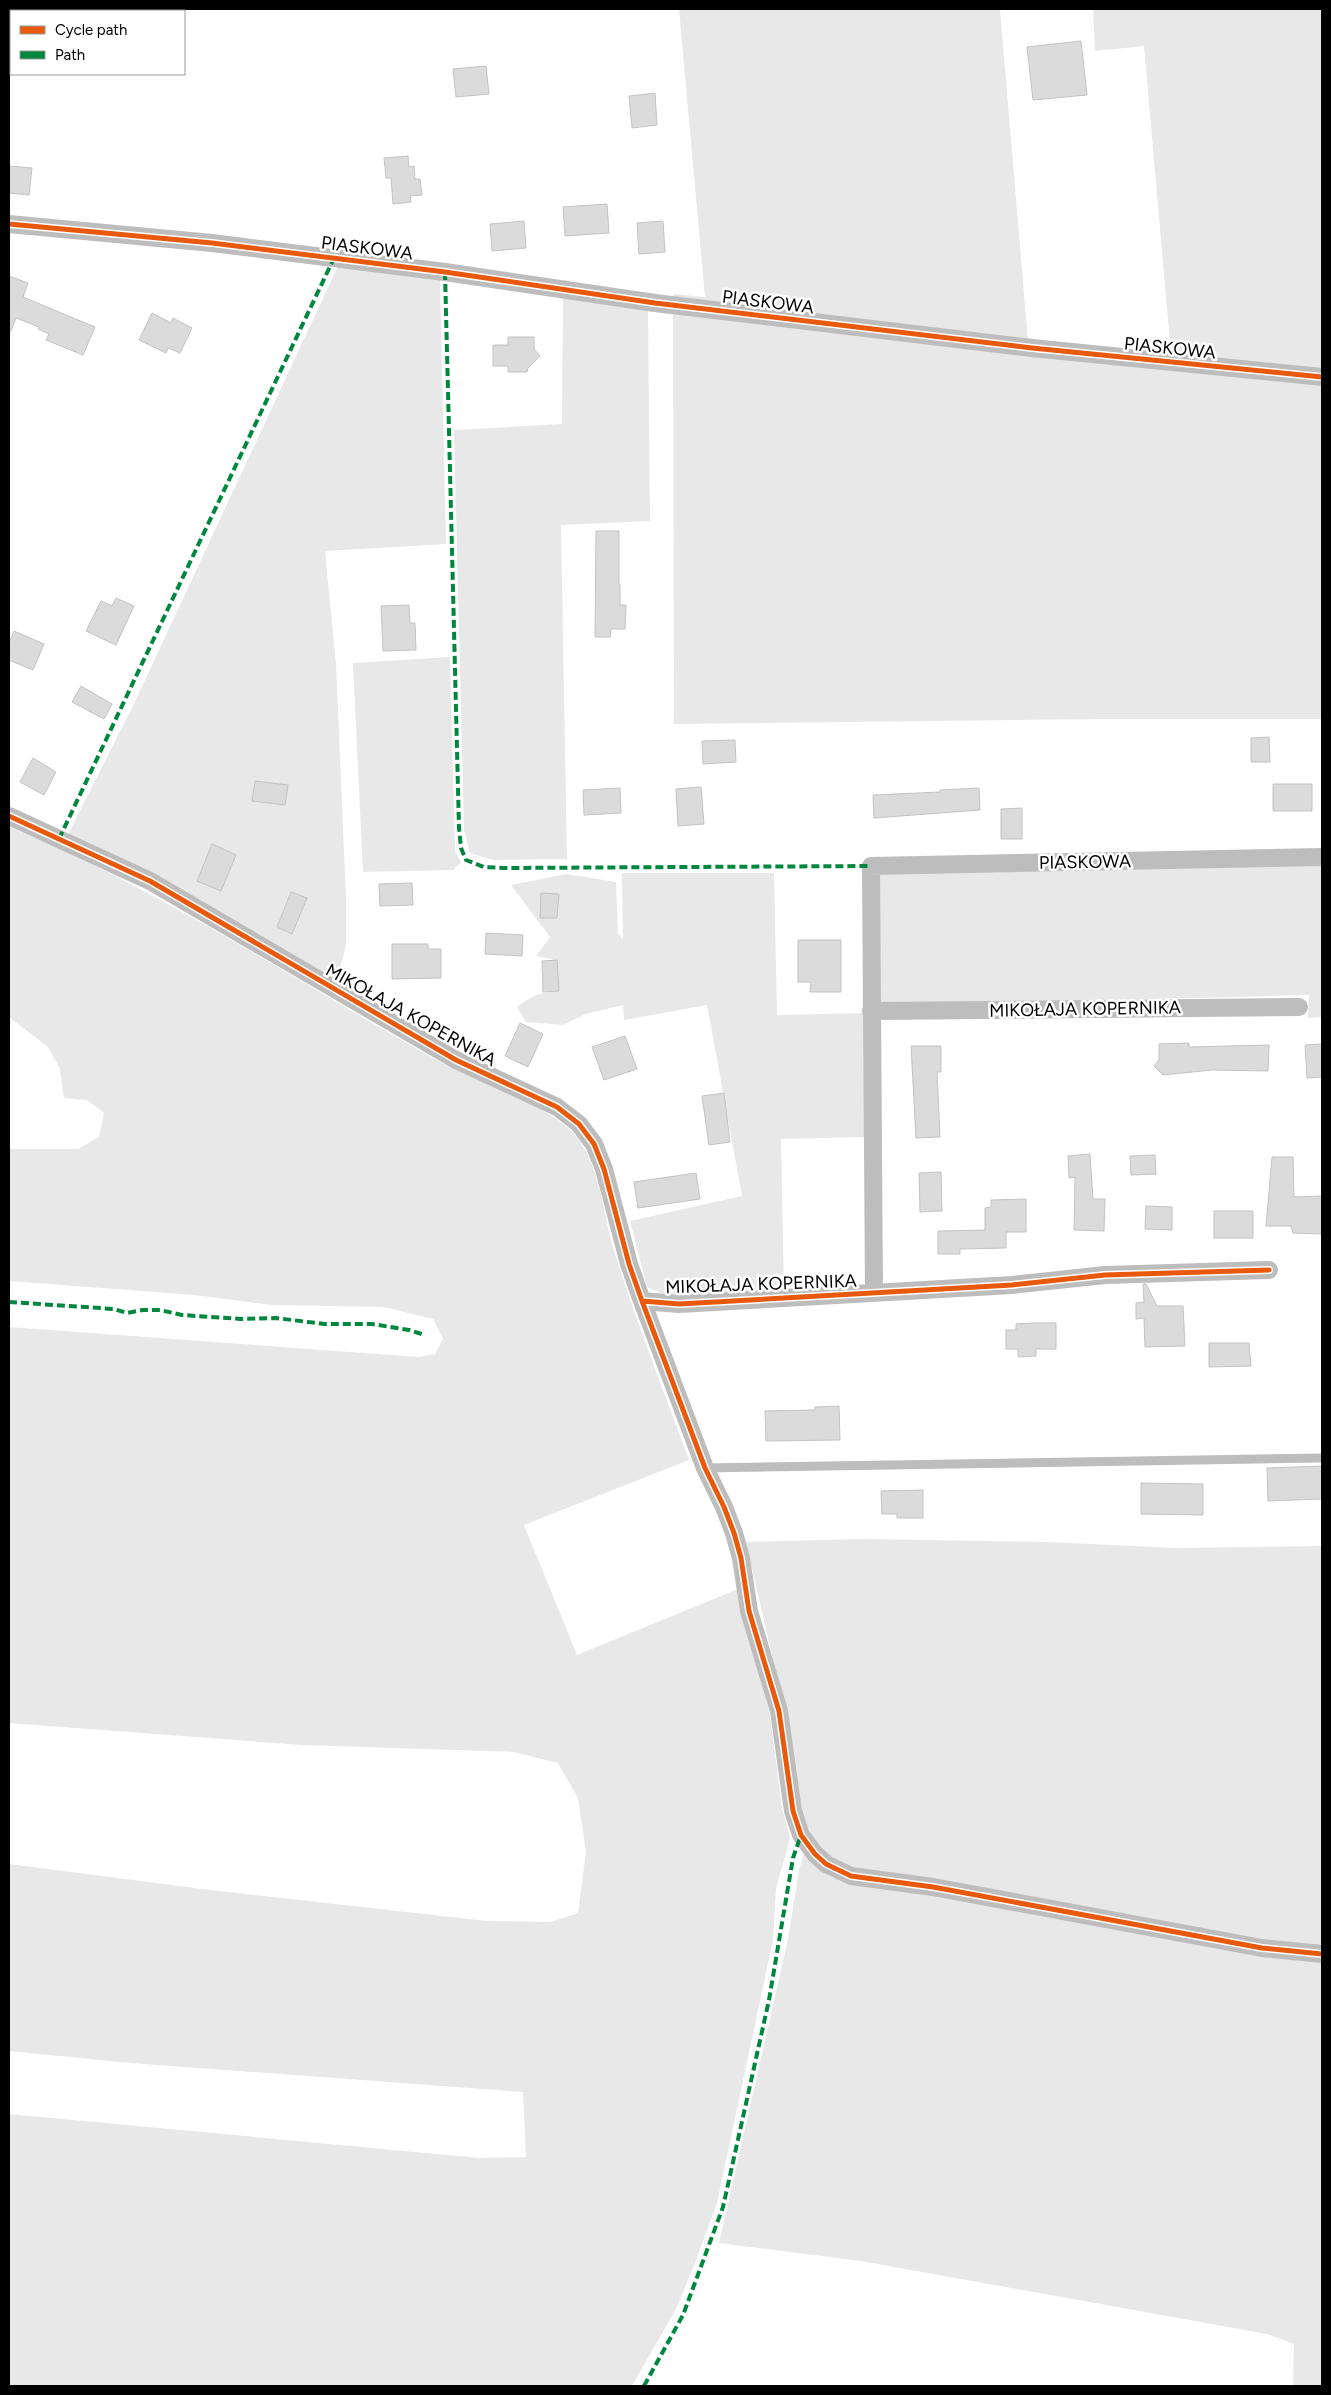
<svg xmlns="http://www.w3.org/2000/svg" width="1331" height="2395" font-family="Figtree,sans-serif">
<rect width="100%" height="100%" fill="#fff"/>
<path fill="#e8e8e8" d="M679,9H1000L1029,353L1322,386V719H1098L674,724L673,294L705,297Z
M1093,9H1322V369L1171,354L1144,46L1095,51Z
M338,266L440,278L446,544L325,551L336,664L346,897V945L336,984L67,836L131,710Z
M563,298L648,310L650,521L561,525L567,859L493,860L470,853L464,830L454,430L562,424Z
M450,657L455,851L461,862L453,870L363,872L353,663Z
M9,827C163,890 301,985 446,1065C482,1084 556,1107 579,1140C602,1173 603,1217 615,1254C637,1324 664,1392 689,1460L524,1525L577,1655L738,1589L770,1715L782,1808L790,1838L776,1889L773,1940L717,2203L695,2263L676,2309L632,2386H9V2114L479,2158L526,2157L523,2092L131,2063L9,2051V1864L218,1891L487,1921L551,1922L578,1913L586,1852L578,1798L558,1763L514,1752L301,1745L9,1723V1327L419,1357L435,1354L443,1339L433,1319L384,1307L272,1305L195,1295L9,1281V1149H78L99,1137L104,1113L87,1100L64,1098L60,1069L48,1047L9,1017Z
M1322,862V1017L1308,1018L1309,995L881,1006L878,872Z
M622,873H774L777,1015L865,1013L867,1137L781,1139L784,1292L688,1298L665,1295L647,1287L630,1221L742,1196L707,1005L624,1020L623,1005L586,1014L563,1025L526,1022L517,1007C530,996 542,992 559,991L557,960L536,956L550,937L511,885L567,874L616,882L618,934L623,939Z
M864,1539L1048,1542L1175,1548L1322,1546V2386H1293L1294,2344L1267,2334L861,2261L719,2243L788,1939L799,1870L810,1831L799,1811L779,1686L746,1542Z"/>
<path fill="#dbdbdb" stroke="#c3c3c3" d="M1081,41L1087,95L1033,100L1027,47Z
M486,66L489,94L456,97L453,69Z
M655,93L657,125L632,128L629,96Z
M408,156L409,167L414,166L415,179H420L422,195L410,196L411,202L393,204L391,178H386L384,158Z
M9,166L32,168L29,195L9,193Z
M607,204L609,233L565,236L563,207Z
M524,221L526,248L492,251L490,224Z
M663,221L665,252L639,254L637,223Z
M9,276L28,283L23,297L95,327L83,355L46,340L49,334L38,329L39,327L16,318L11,331H9Z
M152,313L171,323L173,318L192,328L180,353L168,348L166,353L139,340Z
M508,337H534V349L540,356L528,368L527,372H508V366H493V345H508Z
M596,531H619V584H620V605H626L625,629H611L610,637H595Z
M116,598L134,606L116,645L86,631L101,601L112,606Z
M409,605L410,623H415L416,650L383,651L381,606Z
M14,631L44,644L33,670L9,660V643Z
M81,686L112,704L104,719L72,702Z
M1269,737L1270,762H1251V738Z
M735,740L736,762L703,764L702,741Z
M33,758L56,772L44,795L20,782Z
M255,781L288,785L285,805L252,801Z
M1273,784H1312V811H1273Z
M701,787L704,824L678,826L676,789Z
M620,788L621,813L584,815L583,790Z
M979,788L980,810L874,818L873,795L940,792V790Z
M1022,808V839H1001V809Z
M212,844L236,855L221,891L197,881Z
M412,883L413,905L380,906L379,884Z
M291,892L307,898L292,934L277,927Z
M541,893L559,894L557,918H540Z
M486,933L523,935L522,956L485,954Z
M798,940H841V992H810L811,982H798Z
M392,944H428V949H441V978L392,979Z
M557,960L559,991L543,992L542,961Z
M520,1023L543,1034L528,1067L505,1056Z
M625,1036L637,1069L604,1080L592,1047Z
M1189,1043V1047L1269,1045L1268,1071L1212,1070L1163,1075L1154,1066L1159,1060V1044Z
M1322,1044V1077L1307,1078L1305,1045Z
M911,1046H941V1072H937L940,1137L916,1138Z
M724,1093L730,1142L709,1145L702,1096Z
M1090,1154L1093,1199H1105L1104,1231L1074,1230L1075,1177L1069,1178L1068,1156Z
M1155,1155L1156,1174L1131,1175L1130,1156Z
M1272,1157H1293L1294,1197L1322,1196V1234L1293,1233L1291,1226H1266Z
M941,1172L942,1211L920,1212L919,1173Z
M696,1173L700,1199L638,1208L634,1182Z
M1026,1199V1232H1006V1248L960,1249V1254H938V1231L985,1230V1208L991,1207V1200Z
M1146,1206L1172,1207V1230L1145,1229Z
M1214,1211H1253V1238H1214Z
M1143,1284H1146L1157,1306H1183L1185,1346L1145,1347L1144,1318L1136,1319V1303L1144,1302Z
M1033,1323H1056V1349H1036V1356L1018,1357V1349H1006V1330H1016V1324Z
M1209,1343H1249L1251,1366L1209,1367Z
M839,1406L840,1440L766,1441L765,1411L815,1410V1407Z
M1322,1466V1499L1268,1501L1267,1468Z
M1141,1483L1203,1484V1515L1141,1514Z
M923,1490V1518H897V1514H882L881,1491Z"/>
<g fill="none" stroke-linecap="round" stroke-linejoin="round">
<path stroke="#bdbdbd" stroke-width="9" d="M705,1468L1321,1458"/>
<path stroke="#bdbdbd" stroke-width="18" d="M9,224L212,243L445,272L655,303L1032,348L1322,377
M9,816L150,881L456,1060L557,1107L579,1124L594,1144L604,1169L629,1264L642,1301L679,1304L1012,1285L1105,1275L1269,1270
M871,1011L1299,1007
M874,1293L871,866L1322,857
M642,1301L705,1468L724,1507L734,1533L741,1558L749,1611L779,1711L793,1811L801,1835L815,1854L826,1864L851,1876L933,1887L1262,1948L1322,1954"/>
<path stroke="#00873e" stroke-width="4" stroke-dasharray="8 4" stroke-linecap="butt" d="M445,272L459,828L461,848L466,860L484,867L503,868L871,866
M59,839L334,258
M9,1302L114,1309L127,1313L143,1310H160L182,1315L241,1319L276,1318L324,1324H372L409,1330L425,1335
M644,2386L683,2315L723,2207L769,2000L793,1858L801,1835"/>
<defs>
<path id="cycleway" d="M9,224L212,243L445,272L655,303L1032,348L1322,377
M9,816L150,881L456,1060L557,1107L579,1124L594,1144L604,1169L629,1264L642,1301L679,1304L1012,1285L1105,1275L1269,1270
M642,1301L705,1468L724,1507L734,1533L741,1558L749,1611L779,1711L793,1811L801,1835L815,1854L826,1864L851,1876L933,1887L1262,1948L1322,1954"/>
</defs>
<use href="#cycleway" stroke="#fff" stroke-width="8"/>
<use href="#cycleway" stroke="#e8590c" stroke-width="5"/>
</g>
<g text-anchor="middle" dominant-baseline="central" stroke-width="5" stroke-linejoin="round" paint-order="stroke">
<g font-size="18" fill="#000" stroke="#fff">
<text transform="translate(367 248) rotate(7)">PIASKOWA</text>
<text transform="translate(768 302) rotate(7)">PIASKOWA</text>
<text transform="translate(1170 348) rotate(6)">PIASKOWA</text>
<text transform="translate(1085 862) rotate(-1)">PIASKOWA</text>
<text transform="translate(1085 1009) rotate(-1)">MIKOŁAJA KOPERNIKA</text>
<text transform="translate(411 1015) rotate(29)">MIKOŁAJA KOPERNIKA</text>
<text transform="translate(761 1284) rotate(-2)">MIKOŁAJA KOPERNIKA</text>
</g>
</g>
<rect width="1331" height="2395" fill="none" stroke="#000000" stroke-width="20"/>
<rect x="10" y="10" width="175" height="65" fill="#ffffff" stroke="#999999"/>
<rect x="20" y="26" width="25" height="8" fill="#e8590c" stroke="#999999"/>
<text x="55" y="35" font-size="15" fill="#000000">Cycle path</text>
<rect x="20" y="51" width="25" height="8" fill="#00873e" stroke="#999999"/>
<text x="55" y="60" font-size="15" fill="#000000">Path</text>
</svg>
